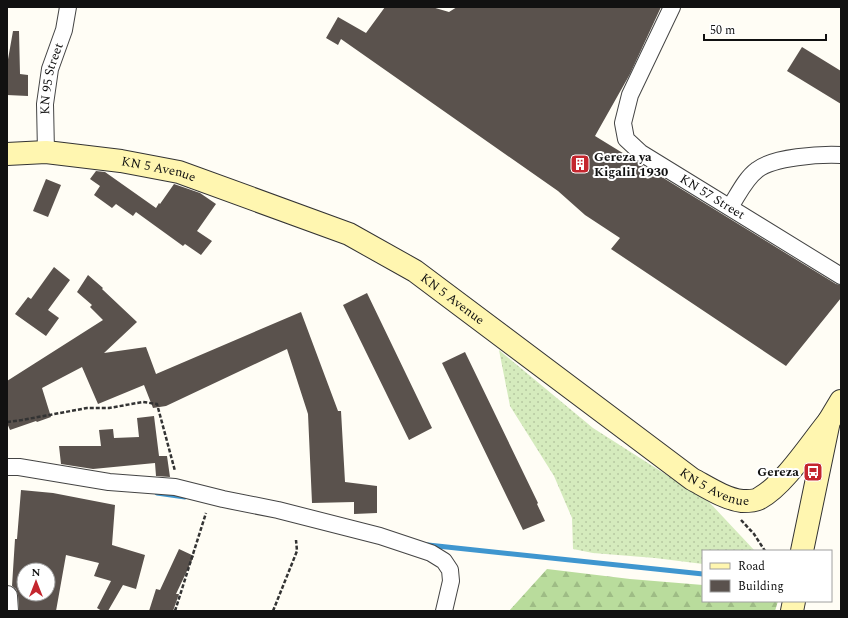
<svg xmlns="http://www.w3.org/2000/svg" width="848" height="618" font-family="Spectral,serif">
<defs>
<pattern id="grass-dots" width="8" height="8" patternUnits="userSpaceOnUse"><rect width="8" height="8" fill="#d5ebbd"/><path d="M2 2h.1M6 6h.1" fill="none" stroke="#b6c8a1" stroke-width="1.8" stroke-linecap="round"/></pattern>
<pattern id="forest-firs" width="22" height="20" patternUnits="userSpaceOnUse"><rect width="22" height="20" fill="#b9dc9c"/><path d="M5 1l3.5 6h-7zM16 11l3.5 6h-7z" fill="#9ebc85"/></pattern>
</defs>
<rect width="100%" height="100%" fill="#fffdf5"/>
<path fill="url(#grass-dots)" d="M499,350L593,428L709,502L755,551H703V564L655,558L593,553L573,549L572,518L554,476L510,406Z"/>
<path fill="url(#forest-firs)" d="M547,569L630,579L703,585V601H778L775,611H509Z"/>
<g fill="none" stroke-linecap="round" stroke-linejoin="round">
<path stroke="#3f96cf" stroke-width="5" d="M157,493L185,497
M428,545L703,574"/>
</g>
<path fill="#5a524d" fill-rule="evenodd" d="M385,7H432L449,12L457,7H661L630,74L595,136L836,284L841,285V298L786,366L611,249L620,238L585,215L558,191L341,39L338,45L326,38L338,17L366,33Z
M13,31H19L20,74L28,75V96L7,95V65Z
M802,47L841,71V104L787,71Z
M96,171L105,172L156,208L159,203L160,204L174,184L200,193L216,204L197,231L212,241L201,255L185,244L183,246L136,212L133,216L116,204L112,208L94,195L100,186L90,179Z
M46,179L61,185L48,217L33,211Z
M54,267L70,280L48,310L59,318L46,336L15,314L28,297L31,299Z
M88,275L103,288L102,289L137,322L104,353L146,347L156,374L301,312L338,411H341L345,482L377,486V513L354,514V502L312,503L308,414L287,349L166,406L153,408L144,385L98,404L82,367L42,388L51,417L37,422L36,421L10,430L7,423V381L103,320L90,307L92,305L77,292Z
M367,293L432,428L409,440L343,305Z
M465,352L538,503L537,504L545,521L523,530L442,363Z
M154,416L159,456H167L170,477L156,476L155,463L93,469L61,464L59,446H101L99,430L113,429L114,438L139,437L137,418Z
M21,490L53,493L115,505L112,545L145,555L136,589L123,585L108,611H102L97,608L111,581L94,576L99,563L66,555L56,611H19L18,595L16,589L12,586L15,539H17ZM24,570H48V594H24Z
M179,549L194,556L176,594H179L173,611H149L156,589L160,590Z"/>
<g fill="none" stroke-linecap="round" stroke-linejoin="round">
<defs>
<g id="minor">
<path id="s1" d="M672,7L630,95L623,123L626,139L641,153L841,276"/>
<path id="s2" d="M46,152L45,104L50,69L64,30L68,7"/>
<path d="M730,207C738,195 745,179 757,170C773,157 820,154 841,155"/>
<path d="M7,467H19L109,482L175,487L223,499L278,510L380,536L431,553L444,561L450,570L451,581L444,611"/>
</g>
<path id="tertiary" d="M7,596L8,611"/>
<g id="secondary">
<path id="s3" d="M7,154L46,152L121,161L179,172L349,234L415,271L692,479C707,487 725,499 742,501C747,501 756,501 760,498C784,485 811,443 829,421"/>
<path d="M802,551L829,421L841,401"/>
<path d="M792,611L794,601"/>
</g>
</defs>
<use href="#minor" stroke="#444" stroke-width="18"/>
<use href="#tertiary" stroke="#444" stroke-width="22"/>
<use href="#secondary" stroke="#333" stroke-width="24"/>
<path stroke="#333" stroke-width="2.5" stroke-dasharray="4 2" stroke-linecap="butt" d="M7,422L22,420L87,408H109L143,402L157,404L175,471
M741,520L754,534L765,551
M175,611L206,513
M273,611L297,551L296,540"/>
<use href="#minor" stroke="#fff" stroke-width="16"/>
<use href="#tertiary" stroke="#fff" stroke-width="20"/>
<use href="#secondary" stroke="#fff6b0" stroke-width="22"/>
</g>
<defs>
<symbol id="building-square" viewBox="-11 -11 22 22"><rect x="-9" y="-9" width="18" height="18" rx="4" fill="#c4262e" stroke="#fff"/><path d="M-4-6H4V6H1V3H-1V6H-4ZM-2.5-4.3h1.7v1.8h-1.7ZM.8-4.3h1.7v1.8H.8ZM-2.5-1h1.7V.8h-1.7ZM.8-1h1.7V.8H.8Z" fill="#fff"/></symbol>
<symbol id="bus-square" viewBox="-11 -11 22 22"><rect x="-9" y="-9" width="18" height="18" rx="4" fill="#c4262e" stroke="#fff"/><path d="M-5-6H5V4H4V6H2V4H-2V6H-4V4H-5ZM-3.5-4V0h7V-4ZM-3.5 1.2v1.5H-2V1.2ZM2 1.2v1.5H3.5V1.2Z" fill="#fff"/></symbol>
</defs>
<g fill-rule="evenodd">
<use href="#building-square" x="569" y="153" width="22" height="22"/>
<use href="#bus-square" x="802" y="461" width="22" height="22"/>
</g>
<g text-anchor="middle" dominant-baseline="central" stroke-width="4" stroke-linejoin="round" paint-order="stroke">
<g font-size="13" fill="#111" stroke="#fff">
<text stroke="none"><textPath href="#s2" startOffset="74">KN 95 Street</textPath></text>
<text stroke="none"><textPath href="#s3" startOffset="153">KN 5 Avenue</textPath></text>
<text stroke="none"><textPath href="#s1" startOffset="247">KN 57 Street</textPath></text>
<text stroke="none"><textPath href="#s3" startOffset="477">KN 5 Avenue</textPath></text>
<text stroke="none"><textPath href="#s3" startOffset="801">KN 5 Avenue</textPath></text>
</g>
<g font-size="13" font-weight="bold" fill="#111" stroke="#fff" text-anchor="start">
<text x="594" y="157">Gereza ya<tspan x="594" dy="15">KigaliI 1930</tspan></text>
<text x="799" y="472" text-anchor="end">Gereza</text>
</g>
</g>
<rect width="848" height="618" fill="none" stroke="#111111" stroke-width="16"/>
<rect x="702" y="550" width="130" height="52" fill="#ffffff" stroke="#a0a0a0"/>
<rect x="710" y="563" width="20" height="6" fill="#fff6b0" stroke="#a0a0a0"/>
<text x="738" y="570" font-size="12" fill="#111111">Road</text>
<rect x="710" y="580" width="20" height="12" fill="#5a524d" stroke="#a0a0a0"/>
<text x="738" y="590" font-size="12" fill="#111111">Building</text>
<g transform="translate(36 582)"><circle r="19" fill="#ffffff" stroke="#a0a0a0"/>
<path d="M0-3L7 15L0 10L-7 15Z" fill="#c4262e"/>
<text y="-6" font-size="11" font-weight="bold" text-anchor="middle" fill="#111111">N</text>
</g>
<path d="M704 34v6h122v-6" fill="none" stroke="#111111" stroke-width="2"/>
<text x="710" y="34" font-size="12" fill="#111111" stroke="#ffffff" stroke-width="3" paint-order="stroke">50 m</text>
</svg>
